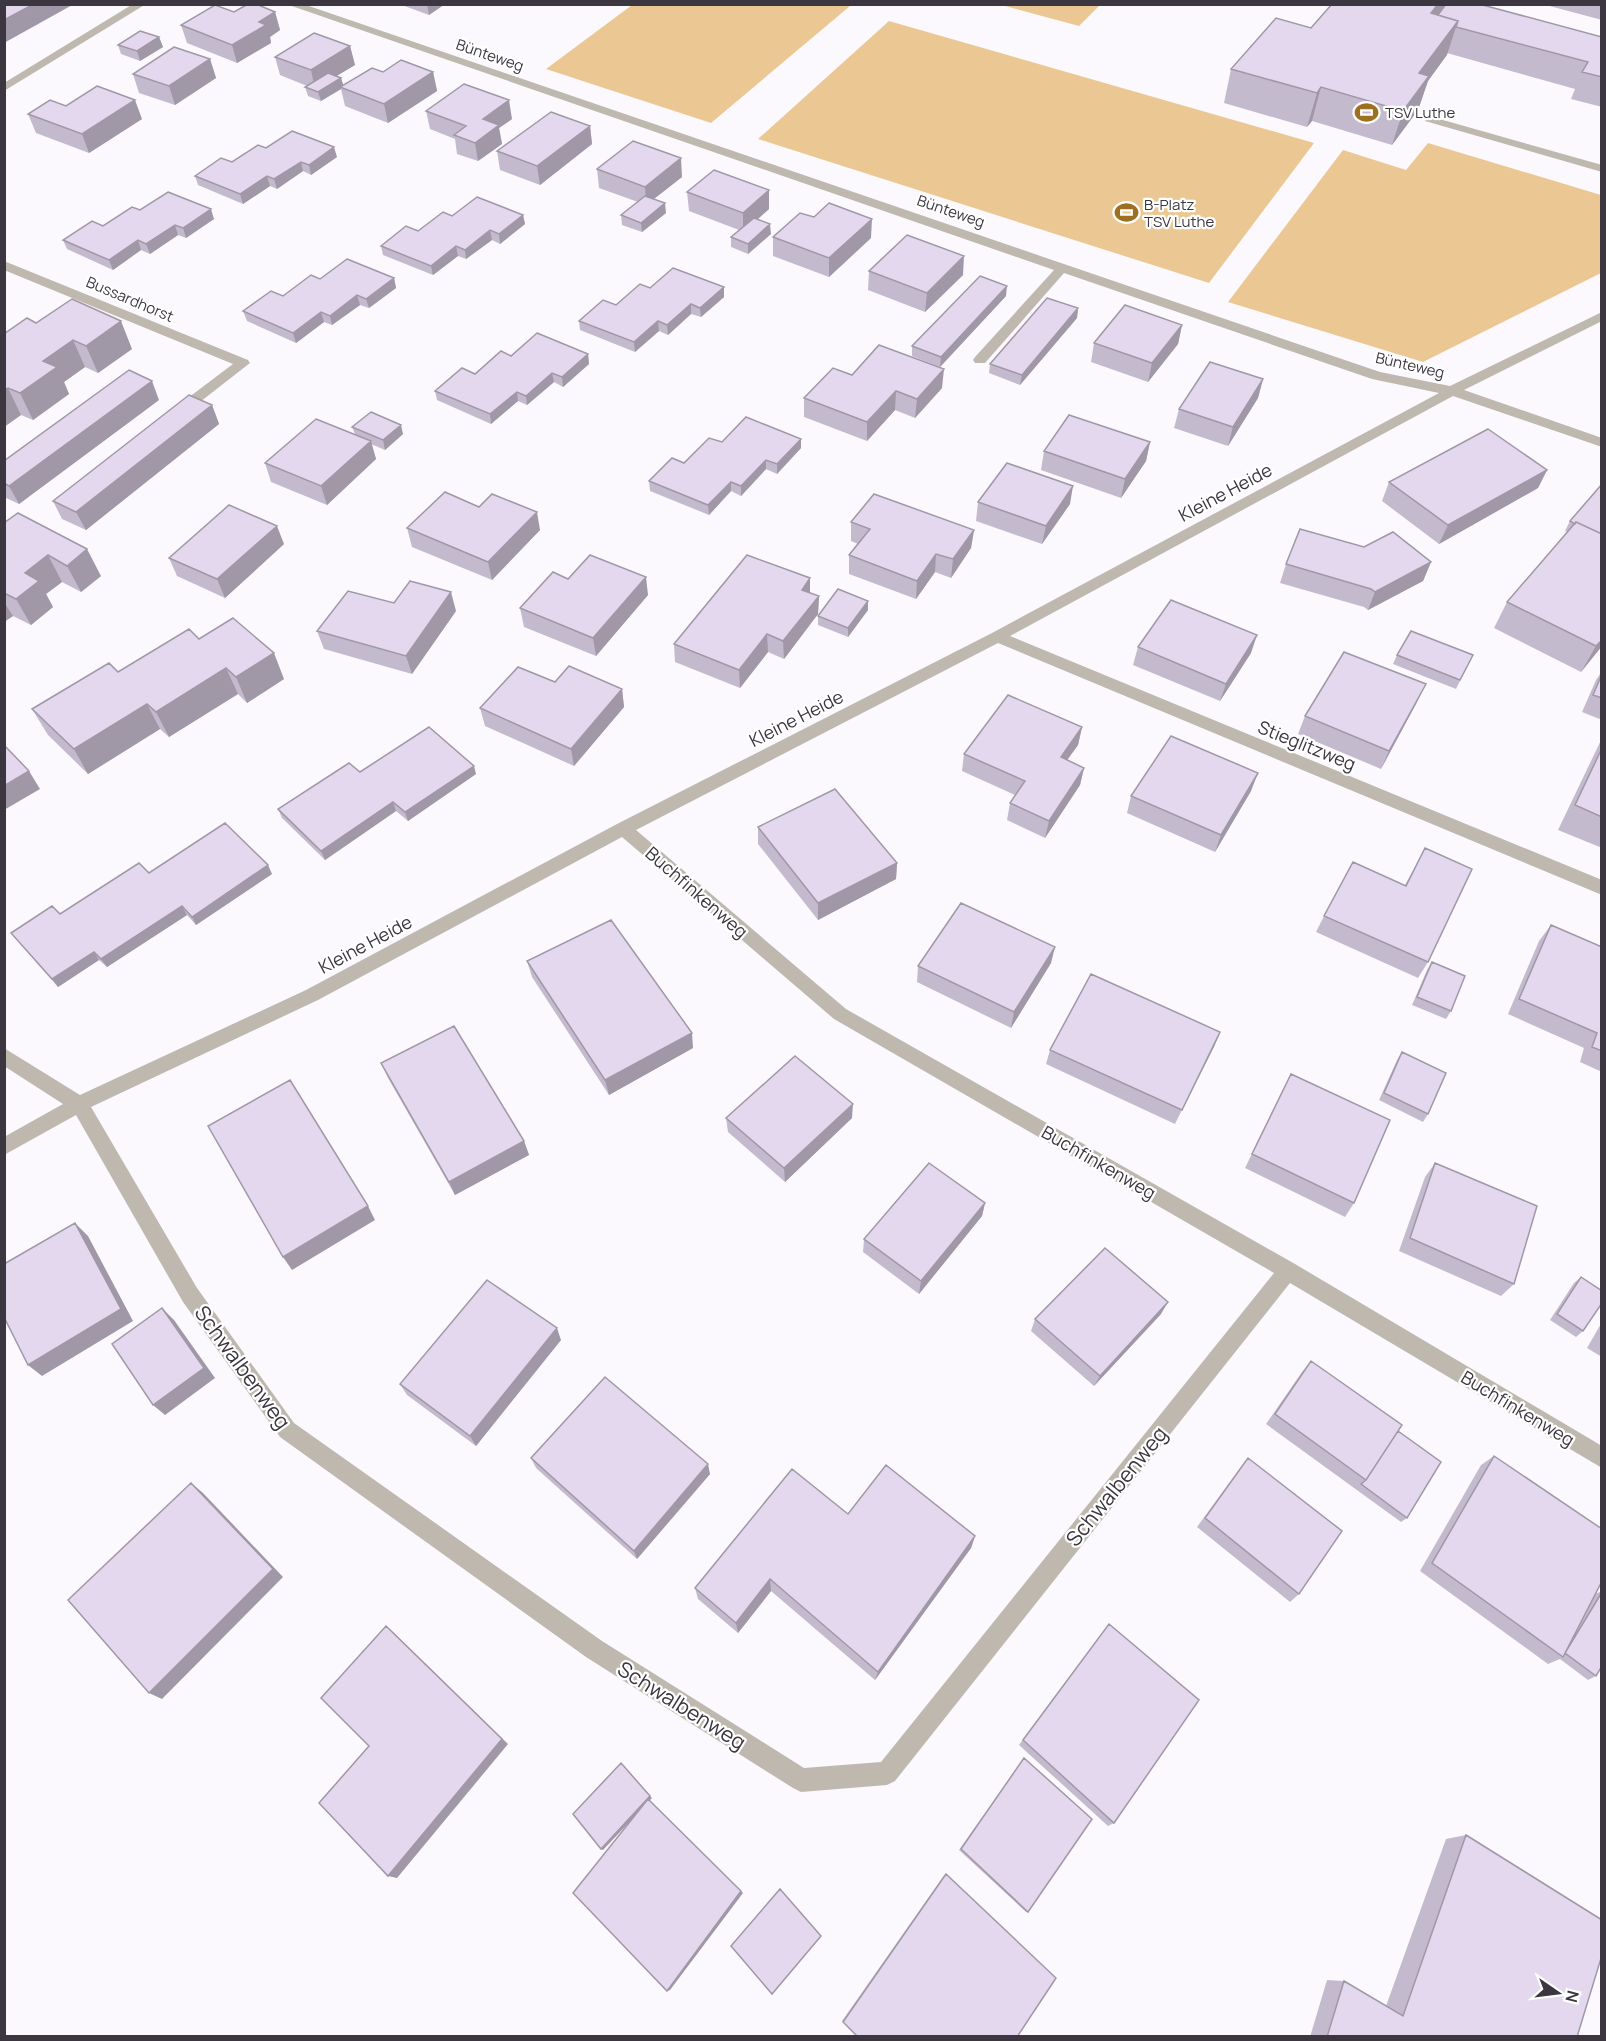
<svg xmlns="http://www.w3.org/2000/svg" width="1606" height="2041" font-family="Manrope,sans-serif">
<rect width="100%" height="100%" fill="#fcf9fe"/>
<path fill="#ebc893" d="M845,5L850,6L711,123L546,69L632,5Z
M1001,5H1100L1079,26Z
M889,21L1314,143L1209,283L758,139Z
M1428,143L1601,195V273L1423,362L1228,302L1343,150L1406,170Z"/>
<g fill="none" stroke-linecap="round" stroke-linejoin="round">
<path fill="#beb8af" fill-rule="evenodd" d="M133,4H146L4,91V83Z
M286,4H303L1380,372L1450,386L1602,312V321L1464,390L1602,438V447L1453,396L1010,636L1602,880V895L998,643L636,830L846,1009L1295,1264L1602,1446V1468L1290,1283L895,1781L887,1785L801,1792L793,1788L586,1657L280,1437L183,1302L76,1115L4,1155V1137L63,1104L4,1066V1048L80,1095L306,990L617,824L992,633L1439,393L1372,379L1064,273L985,363H975L973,360L975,357L1054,270ZM622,837L834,1019L1274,1273L881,1762L804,1768L602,1641L294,1423L197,1288L91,1107L318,1000Z
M1429,116L1602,165V172L1425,121V117Z
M4,261L248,360L250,363L182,416H172L170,413L172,410L233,364L4,270Z"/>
</g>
<path fill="#c4bacd" d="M399,4H445L429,15Z
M1332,4L1602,37V107L1571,99L1575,89L1447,53L1428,81L1418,110L1392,145L1312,121L1307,127L1224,103L1231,69L1311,28Z
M1542,4H1602V20Z
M234,12H275L280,30L270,37L271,43L237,63L187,43L181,25Z
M159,37L163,47L140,61L121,54L118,45Z
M350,46L355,65L336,76L341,78L343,86L383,72H433L437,91L388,123L345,106L341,89L321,101L308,96L305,87L307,86L280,75L275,57Z
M210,59L216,78L175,105L139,93L133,74Z
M66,106L142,119L89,153L36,133L28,114Z
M426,111L512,119L499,128L502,144L478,161L457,154L455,139L430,129Z
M590,126L592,144L540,185L500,170L497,151Z
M266,148L337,157L311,175L303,171L277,189L270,186L243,204L198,185L195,176L232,162Z
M597,169L682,177L654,199L666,213L642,232L622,225L621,215L638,202L599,188Z
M769,190V209L758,219L771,234L748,254L731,247V237L739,230L689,211L687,192Z
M140,210L214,219L186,238L178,235L150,254L141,250L113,270L67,249L63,240L103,226Z
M523,215L525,224L500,244L492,240L466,259L458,256L433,275L383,255L381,246L418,231L452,216Z
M814,217L871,238L829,277L773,256V237Z
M869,271L963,275L925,312L868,290Z
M394,278L396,288L369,308L360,305L332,325L324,322L296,343L247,321L243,311L283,296L320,279Z
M724,287V297L701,317L691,314L668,335L659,331L635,352L580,330L579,321L616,305L650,288Z
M1006,296L940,367L912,356V346Z
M1078,308L1077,318L1020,385L989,373L990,364Z
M36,323L132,349L98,373L85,367L64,382L69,394L33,420L21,415L4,427V334Z
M1182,325L1178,344L1148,382L1091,362L1094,343Z
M588,354L589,364L563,387L554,382L527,405L518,401L491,424L437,400L435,391L475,374L511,356Z
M852,375L942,388L915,418L895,410L867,441L804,417V398Z
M1263,379L1258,398L1228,446L1174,428L1179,409Z
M159,400L19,504L4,497V461Z
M212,405L219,424L86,530L62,519L53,501Z
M352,427L403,434L385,450L371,444L376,459L327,505L271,482L265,463L355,434Z
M722,442L801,448L777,474L766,469L741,496L731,491L709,515L650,491L649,481Z
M1150,442L1146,461L1121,498L1041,470L1044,451Z
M1547,470L1538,488L1439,544L1382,501L1389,482Z
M1602,484V646L1581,672L1494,628L1507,602L1568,532L1565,531L1570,521Z
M978,502L1070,504L1042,544L976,521Z
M479,507L540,530L492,580L412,547L407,528Z
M851,522L974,530L971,548L951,578L935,572L916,599L849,574V555L858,544L851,541Z
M4,523L101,576L81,592L62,582L46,594L53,607L31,625L13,616L4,622Z
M284,544L225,598L177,576L169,558Z
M1364,547L1431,562L1423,581L1368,610L1364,607L1280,583L1286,564Z
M568,579L648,595L596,656L524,627L520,608Z
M810,593L819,596L818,614L784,659L768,652L740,688L675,662L674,644Z
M868,601V610L848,637L818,625V616Z
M456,611L412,674L324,649L317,631Z
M199,639L284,679L247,703L238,694L169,737L160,729L88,774L48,735L32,709Z
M1138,647L1251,653L1220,701L1133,665Z
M1397,655H1473L1456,689L1393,664Z
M1602,671V720L1582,712L1596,680Z
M555,682L622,689L624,707L574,766L485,726L480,708Z
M1417,702L1381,769L1298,734L1305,716Z
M1082,727L1078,745L1067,760L1084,768L1080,785L1045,838L1007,820L1010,803L1015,795L962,771L964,754Z
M1602,738V848L1558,830Z
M360,772L476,774L408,821L396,811L325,860L282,818L278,809Z
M1251,791L1215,852L1127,813L1131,796Z
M758,827L897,863L896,879L818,920L758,844Z
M1425,848L1428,962L1418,978L1316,932L1324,916L1405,885Z
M149,873L272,874L196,925L187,915L107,967L99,960L58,987L11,933L60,914Z
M1551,925L1602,947V1072L1580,1062L1584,1048L1508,1014L1539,941Z
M527,961L693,1048L609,1095L532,977Z
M1432,962L1451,1011L1446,1019L1412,1005L1427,970Z
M1051,963L1011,1028L917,982L918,966Z
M1220,1032L1175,1124L1046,1064L1050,1050Z
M1402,1052L1428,1114L1423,1122L1379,1100L1397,1060Z
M381,1063L524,1141L529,1155L455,1195L388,1078Z
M1291,1074L1354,1203L1345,1217L1245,1168Z
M726,1118H852L785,1182L728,1132Z
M1435,1163L1514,1284L1501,1296L1399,1251L1425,1177Z
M985,1203L982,1216L919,1294L863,1252L864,1239Z
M1581,1277L1583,1331L1576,1337L1550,1320L1574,1283Z
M1161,1314L1094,1386L1031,1331L1035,1319Z
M1602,1322V1357L1587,1348Z
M561,1340L476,1446L407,1395L400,1384Z
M1311,1361L1398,1431L1407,1518L1401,1522L1266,1424L1302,1372Z
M1494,1456L1595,1594L1602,1591L1596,1676L1588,1680L1560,1659L1548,1664L1420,1571L1481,1465Z
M531,1458L710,1474L637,1559L536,1468Z
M1248,1458L1299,1594L1290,1602L1197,1527L1240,1468Z
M848,1514L975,1536L971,1548L875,1680L771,1591L738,1633L698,1599L695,1588Z
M1109,1624L1114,1823L1108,1826L1019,1745Z
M1024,1758L1028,1912H1026L959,1850Z
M1466,1835L1577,2037H1310L1327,1980L1344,1981L1386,2006L1446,1839Z
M946,1874L858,2037L842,2021L943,1877Z"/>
<path fill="#a097a7" d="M34,4H74L4,43V20Z
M427,4H445L429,15Z
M1438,4H1446L1441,21L1431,13Z
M275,12L280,30L270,37L271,43L237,63L232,45L259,22Z
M1458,21L1447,55L1428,81L1418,110L1392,145L1403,111L1419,73Z
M159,37L163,47L140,61L137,51Z
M350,46L355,65L315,89L311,70Z
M210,59L216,78L175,105L169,86Z
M433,72L437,91L388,123L384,104Z
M341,78L344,87H340L341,89L321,101L318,92Z
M1321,87L1312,121L1307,127L1317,93Z
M135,100L142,119L89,153L82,134Z
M509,100L512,119L499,128L502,144L478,161L475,143L483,119Z
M590,126L592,144L540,185L537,166Z
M334,147L337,157L311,175L309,165Z
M681,158L682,177L646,205L645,187Z
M301,162L303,171L277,189L274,179Z
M267,176L270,186L243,204L240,194Z
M769,190V209L743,232V213Z
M665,203L666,213L642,232L641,223Z
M211,209L214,219L186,238L183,228Z
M523,215L525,224L500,244L499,234Z
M872,219L871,238L829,277V258Z
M770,224L771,234L748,254V244Z
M175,225L178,235L150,254L146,244Z
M490,230L492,240L466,259L465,250Z
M138,240L141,250L113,270L109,260Z
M456,246L458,256L433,275L431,266Z
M964,256L963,275L925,312L927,293Z
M394,278L396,288L369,308L366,299Z
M1007,286L1006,296L940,367L941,357Z
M724,287V297L701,317L700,308Z
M357,295L360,305L332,325L330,316Z
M691,304V314L668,335L667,325Z
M1078,308L1077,318L1020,385L1022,375Z
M321,312L324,322L296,343L293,333Z
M121,321L132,349L98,373L86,346Z
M658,321L659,331L635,352L634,342Z
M1182,325L1178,344L1148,382L1152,363Z
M73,340L85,367L64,382L69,394L33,420L20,393L43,361Z
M588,354L589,364L563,387L562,377Z
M944,369L942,388L915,418L917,399Z
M552,373L554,382L527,405L526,396Z
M1263,379L1258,398L1228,446L1233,427Z
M152,381L159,400L19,504L9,486Z
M8,388L21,415L4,427V390Z
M896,391L895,410L867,441V422Z
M517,392L518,401L491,424L490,414Z
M212,405L219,424L86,530L76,512Z
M401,425L403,434L385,450L383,440Z
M801,439V448L777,474V464Z
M371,441L376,459L327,505L321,486Z
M1150,442L1146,461L1121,498L1125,479Z
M766,460V469L741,496V486Z
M1547,470L1538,488L1439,544L1448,525Z
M731,482V491L709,515L708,505Z
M1073,486L1070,504L1042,544L1046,526Z
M537,512L540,530L492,580L488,562Z
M277,526L284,544L225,598L217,579Z
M974,530L971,548L951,578L953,559Z
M87,549L101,576L81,592L67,566Z
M936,554L935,572L916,599L917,581Z
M48,555L62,582L46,594L53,607L31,625L16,599L25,573Z
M1431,562L1423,581L1368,610L1375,592Z
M646,577L648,595L596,656L593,638Z
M810,578V597L802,590Z
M451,592L456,611L412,674L406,656Z
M819,596L818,614L784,659L783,641Z
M868,601V610L848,637V628Z
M4,602L13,616L4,622Z
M767,634L768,652L740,688L739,670Z
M1257,635L1251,653L1220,701L1226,684Z
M1602,640V646L1581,672L1596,646Z
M274,653L284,679L247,703L236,677Z
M226,668L238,694L169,737L156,712Z
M1426,684L1417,702L1381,769L1389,751Z
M622,689L624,707L574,766L571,749Z
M147,704L160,729L88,774L74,749Z
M1082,727L1078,745L1057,774L1061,757Z
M474,766L476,774L408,821L405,812Z
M1084,768L1080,785L1045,838L1049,821Z
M29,771L40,789L4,810V786Z
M1258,773L1251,791L1215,852L1221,835Z
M393,802L396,811L325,860L321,851Z
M897,863L896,879L818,920V903Z
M268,865L272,874L196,925L192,917Z
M182,906L187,915L107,967L101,959Z
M1055,947L1051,963L1011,1028L1014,1012Z
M94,952L99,960L58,987L52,979Z
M1220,1032L1214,1047L1175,1124L1182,1110Z
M692,1033L693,1048L609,1095L605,1080Z
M853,1104L852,1118L785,1182L784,1168Z
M524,1141L529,1155L455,1195L449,1182Z
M985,1203L982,1216L919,1294L921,1281Z
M368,1206L375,1220L292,1270L283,1257Z
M75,1223L88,1236L133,1321L42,1376L28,1365Z
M1168,1302L1161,1314L1094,1386L1100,1376Z
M162,1308L174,1320L215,1378L165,1415L153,1405Z
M557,1328L561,1340L476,1446L470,1436Z
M708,1464L710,1474L637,1559L634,1551Z
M191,1483L203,1493L283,1577L162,1699L149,1693Z
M975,1536L971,1548L875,1680L878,1672Z
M770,1579L771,1591L738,1633L736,1623Z
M386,1626L394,1633L508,1744L397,1878L388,1876Z
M650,1796L652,1798L603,1850L601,1849Z
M741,1891L743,1893L670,1990L667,1991Z"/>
<path fill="#e4d8ee" stroke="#a097a7" stroke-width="1.5" d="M4,4H34L4,20Z
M248,4H256L275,12L259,22L266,25L232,45L181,25L215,5L234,12Z
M1332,4H1438L1431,13L1458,21L1419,73L1429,76L1403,111L1321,87L1317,93L1231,69L1276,18L1311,28Z
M1446,4H1479L1602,37V77L1582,72L1588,62L1456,27L1458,21L1438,15Z
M140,31L159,37L137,51L118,45Z
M314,33L350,46L311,70L275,57Z
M174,47L210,59L169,86L133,74Z
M401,60L433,72L384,104L340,87L372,68L383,72Z
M328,73L341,78L318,92L305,87Z
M464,84L509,100L483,119L499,125L475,143L454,135L466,126L426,111Z
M97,86L135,100L82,134L28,114L50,100L66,106Z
M551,112L590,126L537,166L497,151Z
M292,131L334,147L309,165L301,162L274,179L267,176L240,194L195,176L221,158L232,162L258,145L266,148Z
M633,141L681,158L645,187L597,169Z
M714,170L769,190L743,213L687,192Z
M168,192L211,209L183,228L175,225L146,244L138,240L109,260L63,240L92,221L103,226L132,207L140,210Z
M645,196L665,203L641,223L621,215Z
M477,197L523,215L499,234L490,230L465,250L456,246L431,266L381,246L406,226L418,231L443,212L452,216Z
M829,203L872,219L829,258L773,237L800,213L814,217Z
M754,218L770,224L748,244L731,237Z
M907,235L964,256L927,293L869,271Z
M347,259L394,278L366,299L357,295L330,316L321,312L293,333L243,311L271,291L283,296L311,275L320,279Z
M673,268L724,287L700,308L691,304L667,325L658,321L634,342L579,321L603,300L616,305L640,284L650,288Z
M980,276L1007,286L941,357L912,346Z
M1047,298L1078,308L1022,375L990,364Z
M72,299L121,321L86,346L73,340L43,361L57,367L20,393L8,388L4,390V334L27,318L36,323Z
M1125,305L1182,325L1152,363L1094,343Z
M537,333L588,354L562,377L552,373L526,396L517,392L490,414L435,391L462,368L475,374L501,351L511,356Z
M879,345L944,369L917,399L896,391L867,422L804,398L833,368L852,375Z
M1210,362L1263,379L1233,427L1179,409Z
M129,370L152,381L9,486L4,483V461Z
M189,395L212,405L76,512L53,501Z
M371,412L401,425L383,440L352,427Z
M1069,415L1150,442L1125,479L1044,451Z
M746,417L801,439L777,464L766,460L741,486L731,482L708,505L649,481L672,458L684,463L709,438L722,442Z
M316,419L371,441L321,486L265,463Z
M1488,429L1547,470L1448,525L1389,482Z
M1007,463L1073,486L1046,526L978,502Z
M1602,484V534L1576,522L1575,524L1570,521Z
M445,492L479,507L492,494L537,512L488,562L407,528Z
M874,494L974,530L953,559L936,554L917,581L849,555L870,529L851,522Z
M229,505L277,526L217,579L169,558Z
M18,513L87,549L67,566L48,555L25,573L39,581L16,599L4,593V523Z
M1576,522L1602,534V640L1596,646L1507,602Z
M1300,529L1364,547L1393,532L1431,562L1375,592L1371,589L1286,564Z
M590,555L646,577L593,638L520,608L553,572L568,579Z
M747,555L810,578L802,590L819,596L783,641L767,634L739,670L674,644Z
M410,581L451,592L406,656L317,631L348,591L394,603Z
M838,589L868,601L848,628L818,616Z
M1171,600L1257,635L1226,684L1138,647Z
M233,618L274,653L236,677L226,668L156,712L147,704L74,749L32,709L109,663L118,672L189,629L199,639Z
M1411,631L1473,655L1460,680L1397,655Z
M1344,652L1426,684L1389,751L1305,716Z
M569,666L622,689L571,749L480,708L518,667L555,682Z
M1602,674V698L1593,695Z
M1008,695L1082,727L1061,757L1084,768L1049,821L1010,803L1025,781L964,754Z
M429,727L474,766L405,812L393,802L321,851L278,809L349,763L360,772Z
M1171,736L1258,773L1221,835L1131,796Z
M4,745L29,771L4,786Z
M1602,748V817L1575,805Z
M835,789L897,863L818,903L758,827Z
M225,823L268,865L192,917L182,906L101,959L94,952L52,979L11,933L52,906L60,914L139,863L149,873Z
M1425,848L1472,869L1428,962L1324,916L1353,862L1406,886Z
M961,903L1055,947L1014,1012L918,966Z
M611,920L692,1033L605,1080L527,961Z
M1551,925L1602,947V1051L1592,1047L1597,1033L1519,999Z
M1432,962L1465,976L1451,1011L1417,997Z
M1091,974L1220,1032L1182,1110L1050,1050Z
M454,1026L524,1141L449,1182L381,1063Z
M1402,1052L1446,1073L1428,1114L1384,1093Z
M795,1056L853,1104L784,1168L726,1118Z
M1291,1074L1390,1120L1354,1203L1252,1154Z
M290,1080L368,1206L283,1257L208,1126Z
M929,1163L985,1203L921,1281L864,1239Z
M1435,1163L1537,1206L1514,1284L1410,1238Z
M75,1223L121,1309L28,1365L4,1317V1264Z
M1105,1248L1168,1302L1100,1376L1035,1319Z
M1581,1277L1602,1291V1303L1583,1331L1557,1314Z
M487,1280L557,1328L470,1436L400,1384Z
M162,1308L204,1368L153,1405L112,1344Z
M1311,1361L1402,1425L1366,1480L1275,1414Z
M605,1377L708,1464L634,1551L531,1458Z
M1398,1431L1441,1462L1407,1518L1361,1484L1366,1480Z
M1494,1456L1602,1529V1581L1563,1657L1432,1563Z
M1248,1458L1342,1531L1299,1594L1205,1518Z
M886,1465L975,1536L878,1672L770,1579L736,1623L695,1588L792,1469L848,1514Z
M191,1483L273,1569L149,1693L68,1600Z
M1602,1592V1666L1596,1676L1565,1653Z
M1109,1624L1199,1700L1114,1823L1023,1740Z
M386,1626L502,1739L388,1876L319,1803L369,1746L321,1698Z
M1024,1758L1092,1819L1028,1912L961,1849Z
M621,1763L650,1796L601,1849L573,1814Z
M648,1799L741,1891L667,1991L573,1893Z
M1466,1835L1602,1920V1955L1577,2037H1327L1344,1981L1403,2016Z
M946,1874L1056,1978L1017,2037H858L843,2022Z
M780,1889L821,1936L772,1994L731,1946Z"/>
<defs>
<symbol id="stadium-bare" viewBox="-9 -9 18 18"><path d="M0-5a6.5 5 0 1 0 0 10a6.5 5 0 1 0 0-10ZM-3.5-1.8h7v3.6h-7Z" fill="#9c7020" stroke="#fff" stroke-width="2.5" paint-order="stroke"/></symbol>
</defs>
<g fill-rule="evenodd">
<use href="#stadium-bare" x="1350" y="96" width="33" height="33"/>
<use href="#stadium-bare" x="1110" y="196" width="33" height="33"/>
</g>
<g text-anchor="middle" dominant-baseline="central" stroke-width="4.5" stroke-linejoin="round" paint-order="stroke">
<g font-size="15" fill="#3b363f" stroke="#fff">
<text transform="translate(490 55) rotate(19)">Bünteweg</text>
<text transform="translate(951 211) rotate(19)">Bünteweg</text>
<text transform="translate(130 299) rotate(23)">Bussardhorst</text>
<text transform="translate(1410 365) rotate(13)">Bünteweg</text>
</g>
<g font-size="15" fill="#3b363f" stroke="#fff" text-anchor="start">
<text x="1385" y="112">TSV Luthe</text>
<text x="1144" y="204">B-Platz<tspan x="1144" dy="17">TSV Luthe</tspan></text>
</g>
<g font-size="18" fill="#3b363f" stroke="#fff">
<text transform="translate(1225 492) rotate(-28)">Kleine Heide</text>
<text transform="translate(796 718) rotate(-27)">Kleine Heide</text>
<text transform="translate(1307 745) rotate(22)">Stieglitzweg</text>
<text transform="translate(697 892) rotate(41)">Buchfinkenweg</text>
<text transform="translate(365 944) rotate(-28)">Kleine Heide</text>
<text transform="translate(1099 1162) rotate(30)">Buchfinkenweg</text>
<text transform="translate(1518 1408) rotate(31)">Buchfinkenweg</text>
</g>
<g font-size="21" fill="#3b363f" stroke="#fff">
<text transform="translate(243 1367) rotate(54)">Schwalbenweg</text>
<text transform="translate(1116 1486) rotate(-51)">Schwalbenweg</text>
<text transform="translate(682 1705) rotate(32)">Schwalbenweg</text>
</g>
</g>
<rect width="1606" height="2041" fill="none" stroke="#3b363f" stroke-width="12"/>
<g transform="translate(1558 1993) rotate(104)" stroke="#ffffff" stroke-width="4.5" paint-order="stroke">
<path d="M0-4.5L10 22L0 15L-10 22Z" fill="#3b363f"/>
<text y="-9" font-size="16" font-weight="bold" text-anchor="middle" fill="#3b363f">N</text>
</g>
</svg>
